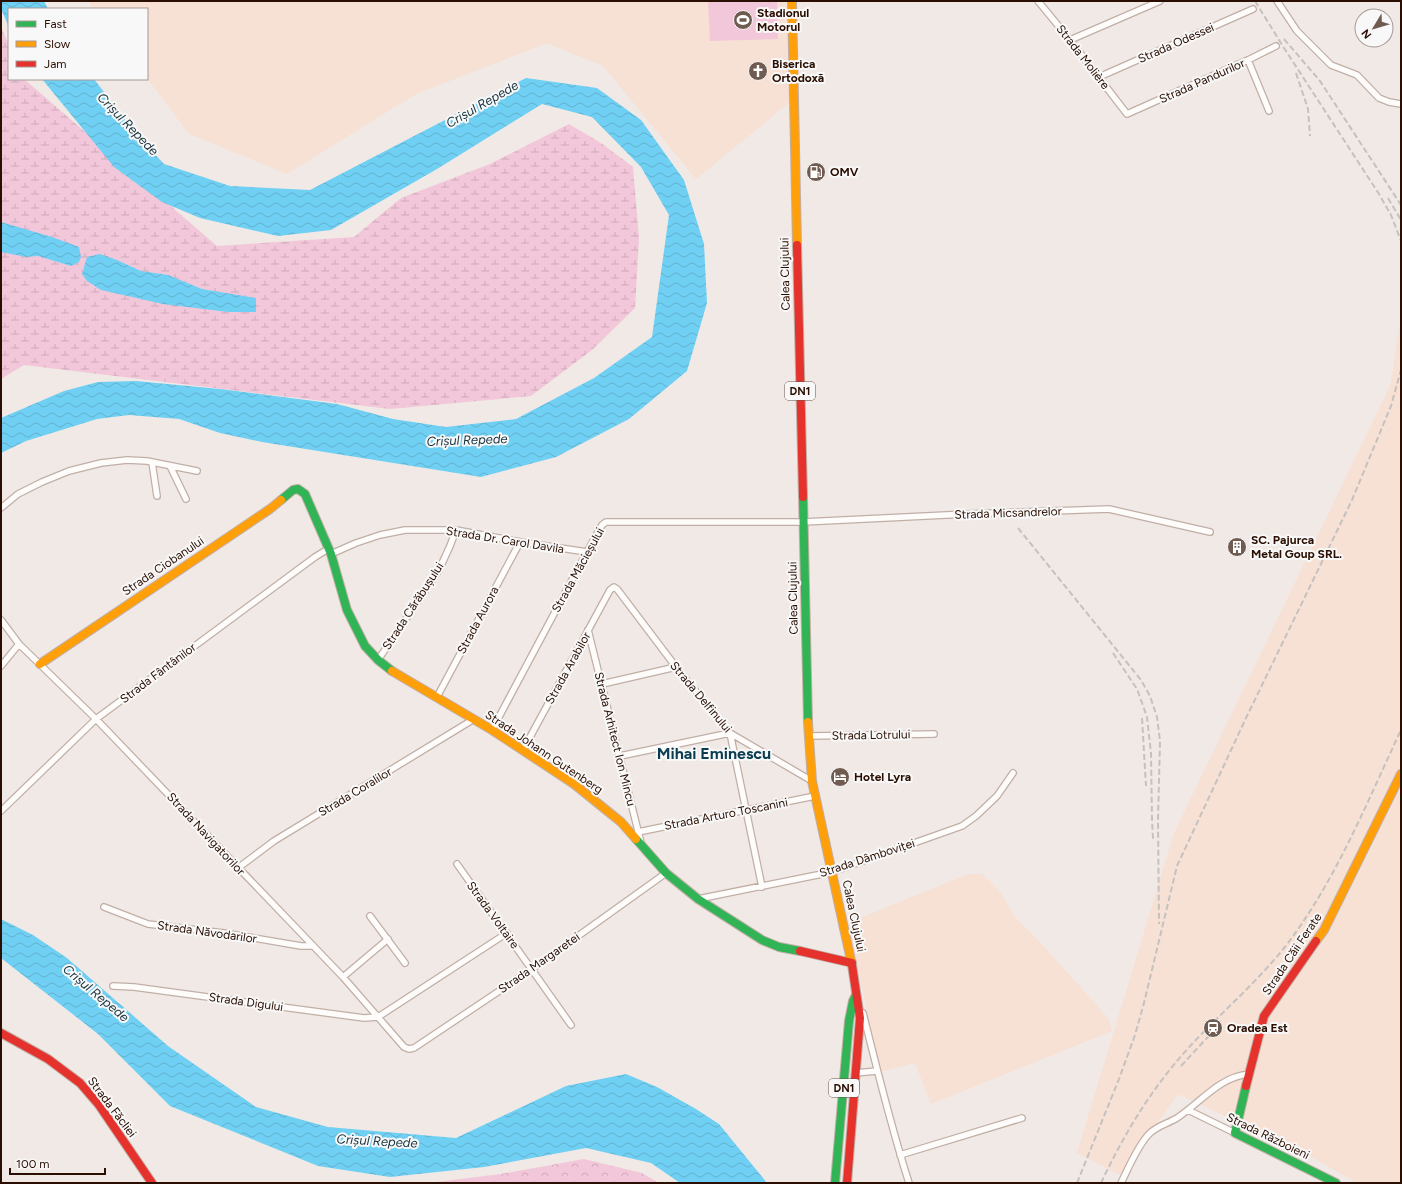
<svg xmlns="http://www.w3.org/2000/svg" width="1402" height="1184" font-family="Figtree,sans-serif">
<defs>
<pattern id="wetland-marsh" width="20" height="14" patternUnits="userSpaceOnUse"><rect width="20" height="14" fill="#f3c7da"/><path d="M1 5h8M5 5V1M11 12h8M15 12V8" fill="none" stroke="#d0aab9"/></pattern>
<pattern id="park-crowns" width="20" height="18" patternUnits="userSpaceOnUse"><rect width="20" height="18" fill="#f3c7da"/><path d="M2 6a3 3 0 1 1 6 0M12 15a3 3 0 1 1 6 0" fill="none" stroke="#d0aab9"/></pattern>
<pattern id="water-waves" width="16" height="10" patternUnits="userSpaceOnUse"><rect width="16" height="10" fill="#70d0f3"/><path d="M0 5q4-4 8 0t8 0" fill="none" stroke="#61b1cf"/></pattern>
</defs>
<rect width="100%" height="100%" fill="#f1e9e5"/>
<path fill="#f7e0d4" d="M88,1H791L789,103L696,179L603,66L547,43L416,94L287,174L189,134L147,78V9H94Z
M1401,318V1183H1357L1308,1155L1178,1094L1120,1175L1077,1153L1174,833L1390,386Z
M968,874H982L1001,893L1014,916L1040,942L1108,1018L1112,1031L931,1104L915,1063L880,1072L848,923Z"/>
<path fill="url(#wetland-marsh)" d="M1,27L9,45V79H24L217,246L354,237L401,198L490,164L569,124L601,143L633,167L639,238L635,308L592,350L531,396L390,409L24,365L1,379Z"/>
<path fill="url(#park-crowns)" d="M584,1159L642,1173L659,1183H428L501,1174Z"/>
<path fill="#f3c7da" d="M708,1H777L778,39L710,41Z"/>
<path fill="url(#water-waves)" d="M1,1H44L48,9H9V27L1,9Z
M526,78L597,88L641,120L684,180L704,244L707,303L687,371L629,419L556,457L481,477L262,442L220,433L179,419L129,415L97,419L26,441L1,453V418L64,391L98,382L136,381L220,389L337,404L393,419L446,427L516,419L594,378L652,337L669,215L641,167L592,117L542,104L437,169L331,230L278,236L200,218L162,202L114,167L42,79H94L137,135L164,164L230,186L310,190Z
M1,222L52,237L79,247L81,257L79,262L71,266L38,256L26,257L1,252Z
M100,254L117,260L141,271L168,275L202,289L256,298V312H228L163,304L101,290L87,281L82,274L87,257Z
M1,919L33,935L67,958L168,1046L256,1107L328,1127L456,1138L566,1086L626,1074L657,1087L696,1109L719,1124L767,1183H680L651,1163L586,1148L484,1167L390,1177L318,1166L170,1106L98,1034L1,958Z"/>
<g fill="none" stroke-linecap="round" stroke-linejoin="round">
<defs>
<path id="street" d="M1038,1L1070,40L1127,114L1248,60L1276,46
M1277,1L1297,31L1331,65L1357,75L1379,98L1389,102L1401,104
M1070,40L1160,1
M1248,60L1269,111
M1099,77L1253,9
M152,462L157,496
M170,466L186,499
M1,508L18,494L42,482L69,471L101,463L127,460L147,461L197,471
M331,554L356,543L380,535L405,530H456L520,542L587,552
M1,620L19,644L96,719L343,977L404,1047L409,1049L414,1048L532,969L666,873
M588,630L641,843
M378,660L439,570L450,546L456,530
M1,666L19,644
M602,684L676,667
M437,697L520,542
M492,730L587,552L602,525L606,522H803L967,514L1109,509L1210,532
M730,733L762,887
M809,736L934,734
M523,750L610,590L614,587L617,589L676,667L730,733L812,781
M620,756L730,733
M1,811L96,719L315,557L328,549
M638,832L815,796
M457,864L571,1025
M238,868L274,841L474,719
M698,899L832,872L962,826L976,816L997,796L1013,773
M104,907L148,924L224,933L301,946H313
M370,916L405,963
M343,977L388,939
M113,986L134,987L364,1018L378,1017L507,933
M863,1013C877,1070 891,1127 909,1183
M855,1073L877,1071
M1188,1110L1235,1133
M900,1155L1022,1118
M1121,1183C1129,1167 1136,1149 1148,1135C1156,1126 1167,1124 1177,1118C1201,1102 1219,1077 1249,1074"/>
<path id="fast" d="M803,497L808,722
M281,500L293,490L298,489L305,494L331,554L347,610L365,646L378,660L392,671
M636,839L666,873L698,899L762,940L779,947L800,951
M1246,1086L1235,1133L1336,1183
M835,1183L849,1021L853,1001L856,995"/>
<path id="slow" d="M792,1L797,245
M40,664L270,509L281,500
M392,671L492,730L574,784L621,822L636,839
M808,722L812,781L852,965
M1316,941L1324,930L1401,774"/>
<path id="jam" d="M797,245L803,497
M800,951L852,963
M1,1033L48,1059L80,1083L99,1105L152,1183
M1246,1086L1264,1016L1316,941
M847,1183L860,1018L852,965"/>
</defs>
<use href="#street" stroke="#c1afa6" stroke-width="8"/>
<use href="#fast" stroke="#c1afa6" stroke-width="10"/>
<use href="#slow" stroke="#c1afa6" stroke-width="10"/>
<use href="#jam" stroke="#c1afa6" stroke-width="10"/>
<use href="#street" stroke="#fdfcfb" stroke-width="5.5"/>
<use href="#fast" stroke="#30b455" stroke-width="8"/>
<use href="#slow" stroke="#ff9f0a" stroke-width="8"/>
<use href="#jam" stroke="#e5322d" stroke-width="8"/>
<path stroke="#c5c1bf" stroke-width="2" stroke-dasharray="6 3" stroke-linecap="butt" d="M1255,1L1284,48L1379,194L1391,215L1401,241
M1284,39L1320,81L1401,205
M1296,73L1308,109L1310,136
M1388,198L1401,220
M1018,528L1141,680L1150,696L1157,717L1160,741L1158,820L1159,924
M1113,653L1137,689L1147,717L1151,753L1152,820L1153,839
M1142,718L1146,786
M1181,1066L1219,1025
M1077,1183L1119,1079L1135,1035L1144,1003L1177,866L1246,718L1352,500L1391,406L1401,370
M1101,1183C1125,1132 1153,1086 1192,1044C1222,1012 1256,983 1284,948C1335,883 1366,804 1401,730"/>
</g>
<defs>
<symbol id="stadium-disc" viewBox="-11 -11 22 22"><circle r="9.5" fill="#705b51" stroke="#f8f8f8"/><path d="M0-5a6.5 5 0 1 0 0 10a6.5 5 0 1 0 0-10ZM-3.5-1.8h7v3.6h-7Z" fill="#fff"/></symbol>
<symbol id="church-disc" viewBox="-11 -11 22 22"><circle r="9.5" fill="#705b51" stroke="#f8f8f8"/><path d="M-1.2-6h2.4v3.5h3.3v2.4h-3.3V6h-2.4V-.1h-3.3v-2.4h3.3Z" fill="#fff"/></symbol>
<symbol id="fuel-disc" viewBox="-11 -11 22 22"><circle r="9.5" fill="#705b51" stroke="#f8f8f8"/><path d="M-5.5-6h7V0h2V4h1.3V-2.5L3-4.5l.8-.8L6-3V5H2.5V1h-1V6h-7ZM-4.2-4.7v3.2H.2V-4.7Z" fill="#fff"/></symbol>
<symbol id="building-disc" viewBox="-11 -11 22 22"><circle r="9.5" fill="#705b51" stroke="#f8f8f8"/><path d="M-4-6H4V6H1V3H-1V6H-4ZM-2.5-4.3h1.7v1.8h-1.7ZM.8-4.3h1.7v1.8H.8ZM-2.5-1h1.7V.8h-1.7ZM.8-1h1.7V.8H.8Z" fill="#fff"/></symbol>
<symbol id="hotel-disc" viewBox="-11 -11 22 22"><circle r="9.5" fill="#705b51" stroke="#f8f8f8"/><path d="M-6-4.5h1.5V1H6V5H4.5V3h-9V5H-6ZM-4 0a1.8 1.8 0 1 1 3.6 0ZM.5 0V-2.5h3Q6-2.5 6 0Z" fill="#fff"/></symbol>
<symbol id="station-disc" viewBox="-11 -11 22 22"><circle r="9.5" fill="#705b51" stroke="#f8f8f8"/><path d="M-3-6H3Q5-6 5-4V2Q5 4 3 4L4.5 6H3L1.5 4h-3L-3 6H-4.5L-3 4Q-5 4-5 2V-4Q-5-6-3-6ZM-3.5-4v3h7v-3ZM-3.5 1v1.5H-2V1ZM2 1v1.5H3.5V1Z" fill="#fff"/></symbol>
</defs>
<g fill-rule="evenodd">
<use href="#stadium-disc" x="732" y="9" width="22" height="22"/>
<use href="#church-disc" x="747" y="60" width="22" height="22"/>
<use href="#fuel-disc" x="805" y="161" width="22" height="22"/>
<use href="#building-disc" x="1226" y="536" width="22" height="22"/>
<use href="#hotel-disc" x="829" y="766" width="22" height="22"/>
<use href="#station-disc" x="1202" y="1017" width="22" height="22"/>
</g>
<g text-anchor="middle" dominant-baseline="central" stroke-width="4" stroke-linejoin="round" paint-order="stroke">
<g fill="#f8f8f8" stroke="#68544b" stroke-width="1">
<rect x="785" y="382" width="30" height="18" rx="3"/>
<rect x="829" y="1079" width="30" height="18" rx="3"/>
</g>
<g font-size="11" font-weight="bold" fill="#2a0e01">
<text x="800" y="391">DN1</text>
<text x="844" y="1088">DN1</text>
</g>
<g font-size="12" font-weight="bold" fill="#2a0e01" stroke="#f8f8f8" text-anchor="start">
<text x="757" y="13">Stadionul<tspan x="757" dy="14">Motorul</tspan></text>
<text x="772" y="64">Biserica<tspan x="772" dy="14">Ortodoxă</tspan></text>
<text x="830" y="172">OMV</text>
<text x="1251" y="540">SC. Pajurca<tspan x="1251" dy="14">Metal Goup SRL.</tspan></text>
<text x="854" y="777">Hotel Lyra</text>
<text x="1227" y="1028">Oradea Est</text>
</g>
<g font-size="12" fill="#2a0e01" stroke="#f8f8f8">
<text transform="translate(1176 43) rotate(-24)">Strada Odessei</text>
<text transform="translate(1083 57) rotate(52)">Strada Molière</text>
<text transform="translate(1202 81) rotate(-24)">Strada Pandurilor</text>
<text transform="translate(785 274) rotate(-91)">Calea Clujului</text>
<text transform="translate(1008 513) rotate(-2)">Strada Micsandrelor</text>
<text transform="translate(505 540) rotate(9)">Strada Dr. Carol Davila</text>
<text transform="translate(163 566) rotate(-34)">Strada Ciobanului</text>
<text transform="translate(578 570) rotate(-61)">Strada Măcieșului</text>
<text transform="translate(793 598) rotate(-91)">Calea Clujului</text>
<text transform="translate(413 606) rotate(-57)">Strada Cărăbușului</text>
<text transform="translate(478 620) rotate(-62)">Strada Aurora</text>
<text transform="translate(568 668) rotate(-61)">Strada Arabilor</text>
<text transform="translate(158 673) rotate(-37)">Strada Fântânilor</text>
<text transform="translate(701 697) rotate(50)">Strada Delfinului</text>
<text transform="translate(871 735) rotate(-1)">Strada Lotrului</text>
<text transform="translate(615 739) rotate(76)">Strada Arhitect Ion Mincu</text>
<text transform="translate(544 752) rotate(34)">Strada Johann Gutenberg</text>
<text transform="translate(355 792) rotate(-31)">Strada Coralilor</text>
<text transform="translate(726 814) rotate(-11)">Strada Arturo Toscanini</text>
<text transform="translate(206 834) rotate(47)">Strada Navigatorilor</text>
<text transform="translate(867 858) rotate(-18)">Strada Dâmboviței</text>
<text transform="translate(493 915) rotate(54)">Strada Voltaire</text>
<text transform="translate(854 916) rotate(78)">Calea Clujului</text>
<text transform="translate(207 932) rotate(8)">Strada Năvodarilor</text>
<text transform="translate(1292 954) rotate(-56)">Strada Căii Ferate</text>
<text transform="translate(539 963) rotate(-35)">Strada Margaretei</text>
<text transform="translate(246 1002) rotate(8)">Strada Digului</text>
<text transform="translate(112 1107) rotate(53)">Strada Făcliei</text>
<text transform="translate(1268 1136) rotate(26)">Strada Războieni</text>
</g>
<g font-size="13" font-style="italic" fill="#17333f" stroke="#f8f8f8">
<text transform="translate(482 104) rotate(-30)">Crișul Repede</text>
<text transform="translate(128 124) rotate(46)">Crișul Repede</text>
<text transform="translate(467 440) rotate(-2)">Crișul Repede</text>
<text transform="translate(96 993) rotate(40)">Crișul Repede</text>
<text transform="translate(377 1141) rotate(3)">Crișul Repede</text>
</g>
<g font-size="16" font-weight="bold" fill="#093d4f" stroke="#f8f8f8">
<text x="714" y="753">Mihai Eminescu</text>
</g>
</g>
<rect width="1402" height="1184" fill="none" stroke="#2a0e01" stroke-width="4"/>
<rect x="8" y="8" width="140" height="72" fill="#f8f8f8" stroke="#a69a95"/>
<rect x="16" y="21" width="20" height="6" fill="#30b455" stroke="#a69a95"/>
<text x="44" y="28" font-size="12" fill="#2a0e01">Fast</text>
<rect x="16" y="41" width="20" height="6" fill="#ff9f0a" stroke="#a69a95"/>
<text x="44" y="48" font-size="12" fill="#2a0e01">Slow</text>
<rect x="16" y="61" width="20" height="6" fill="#e5322d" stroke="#a69a95"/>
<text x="44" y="68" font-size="12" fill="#2a0e01">Jam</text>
<g transform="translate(1374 28) rotate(232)"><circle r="19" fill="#f8f8f8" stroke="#a69a95"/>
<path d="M0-3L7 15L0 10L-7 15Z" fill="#705b51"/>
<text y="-6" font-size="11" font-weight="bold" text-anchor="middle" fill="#2a0e01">N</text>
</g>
<path d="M10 1168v6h95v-6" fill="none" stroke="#2a0e01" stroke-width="2"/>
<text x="16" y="1168" font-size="12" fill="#2a0e01" stroke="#f8f8f8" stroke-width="3" paint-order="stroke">100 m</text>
</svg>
